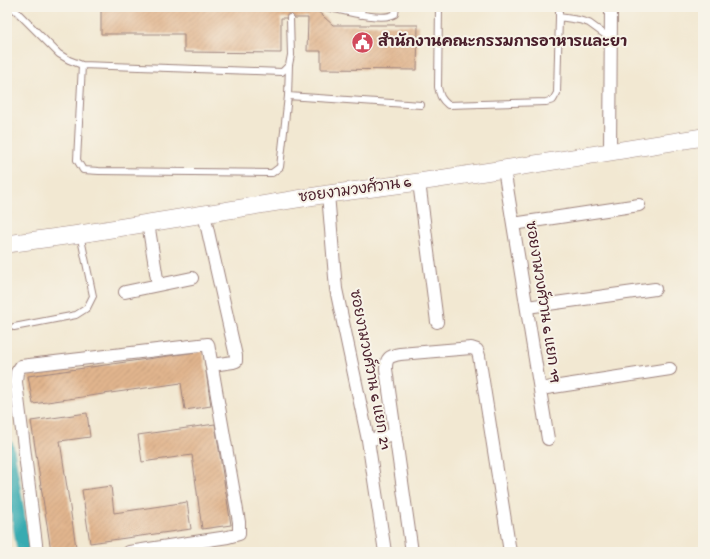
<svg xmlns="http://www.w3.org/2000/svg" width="710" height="559" font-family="'Gochi Hand','Playpen Sans Thai',sans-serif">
<defs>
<pattern id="building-hatch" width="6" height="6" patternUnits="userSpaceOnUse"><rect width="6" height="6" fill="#e1b58e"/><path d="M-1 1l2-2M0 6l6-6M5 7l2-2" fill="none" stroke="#c39b7b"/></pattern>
</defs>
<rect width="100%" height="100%" fill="#f7f3e8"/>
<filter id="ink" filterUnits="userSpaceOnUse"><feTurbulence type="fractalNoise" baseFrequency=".025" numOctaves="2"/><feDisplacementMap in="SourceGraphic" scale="8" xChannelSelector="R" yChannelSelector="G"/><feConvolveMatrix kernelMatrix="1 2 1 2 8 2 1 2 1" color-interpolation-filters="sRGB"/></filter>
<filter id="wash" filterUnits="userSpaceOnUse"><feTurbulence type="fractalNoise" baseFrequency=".012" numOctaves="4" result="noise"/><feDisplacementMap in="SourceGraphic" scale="16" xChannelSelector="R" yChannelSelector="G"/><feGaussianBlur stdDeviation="0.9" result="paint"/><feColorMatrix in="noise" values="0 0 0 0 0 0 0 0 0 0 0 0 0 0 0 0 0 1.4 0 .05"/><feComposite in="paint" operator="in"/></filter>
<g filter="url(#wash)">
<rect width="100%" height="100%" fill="#f2e8d2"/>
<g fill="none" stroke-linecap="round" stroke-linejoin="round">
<path stroke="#39abb1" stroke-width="14" d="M7,447L24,552"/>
</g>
<g id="blocks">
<path fill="url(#building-hatch)" d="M101,7H195L196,8L315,9L333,25H418L417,70L321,69V51H307L308,18H281V53L184,52V34H101Z
M203,351L211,406L185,410L181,383L33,404L28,376Z
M87,413L90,437L60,441L76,547L51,551L31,421Z
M215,424L231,525L202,529L192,455L142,462L138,435Z
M111,486L114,513L187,502L191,529L90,543L82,490Z"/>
</g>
</g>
<g filter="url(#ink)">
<use href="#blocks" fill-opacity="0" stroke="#9e847e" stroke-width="1"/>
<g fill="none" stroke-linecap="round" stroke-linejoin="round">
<defs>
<path id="lane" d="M12,7L59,54L69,60L82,65L282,72L289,65L291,55L290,18
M326,7C341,10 382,22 395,14L396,7
M439,7L438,87C440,96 441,99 448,105L546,102L553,100L557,93L559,17L579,20L589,23L611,39
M290,9V7
M361,15L362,7
M559,17V7
M82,65L77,160L83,170L99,171L272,173L280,167L288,96L289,65
M288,96L421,105
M14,327L76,315L87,308L93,296L80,234"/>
<path id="street" d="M610,152L611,7
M504,169L548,439
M419,182L437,322
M328,194L336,289L368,440L385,552
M204,214L236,356V361L233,362L212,365
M148,223L158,285
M513,224L639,205
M125,292L192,278
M527,307L655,289
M540,389L670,369
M368,440L395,434
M37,552L16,382L17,372L21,366L208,344L239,522V534L228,537L129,552
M412,552L386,369C386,358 389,356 400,354L471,348L477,350L479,356L510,552"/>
<path id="secondary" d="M7,244L80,234L328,194L419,182L504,169L703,137"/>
</defs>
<use href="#lane" stroke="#9e847e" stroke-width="8"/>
<use href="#street" stroke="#9e847e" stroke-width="14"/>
<use href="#secondary" stroke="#9e847e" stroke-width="18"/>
<use href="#lane" stroke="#fff" stroke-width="6"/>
<use href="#street" stroke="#fff" stroke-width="12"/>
<use href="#secondary" stroke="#fff" stroke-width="17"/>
</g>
</g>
<defs>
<symbol id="civic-disc" viewBox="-11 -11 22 22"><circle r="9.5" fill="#d1495b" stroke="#f7f3e8"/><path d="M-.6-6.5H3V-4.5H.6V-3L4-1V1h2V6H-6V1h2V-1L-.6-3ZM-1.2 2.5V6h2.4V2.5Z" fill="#fff"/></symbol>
</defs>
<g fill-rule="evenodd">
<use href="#civic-disc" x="350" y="30" width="25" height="25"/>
</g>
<g text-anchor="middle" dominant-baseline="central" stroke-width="4" stroke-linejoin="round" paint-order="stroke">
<g font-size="15" font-weight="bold" fill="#4a1f2b" stroke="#f7f3e8" text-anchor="start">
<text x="378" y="43">สำนักงานคณะกรรมการอาหารและยา</text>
</g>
<g font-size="15" fill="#4a1f2b" stroke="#f7f3e8">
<text transform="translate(355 191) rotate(-8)">ซอยงามวงศ์วาน 6</text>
<text transform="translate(542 302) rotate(81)">ซอยงามวงศ์วาน 6 แยก 19</text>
<text transform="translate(369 370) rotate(79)">ซอยงามวงศ์วาน 6 แยก 21</text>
</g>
</g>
<rect width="710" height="559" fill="none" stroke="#f7f3e8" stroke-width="24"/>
</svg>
